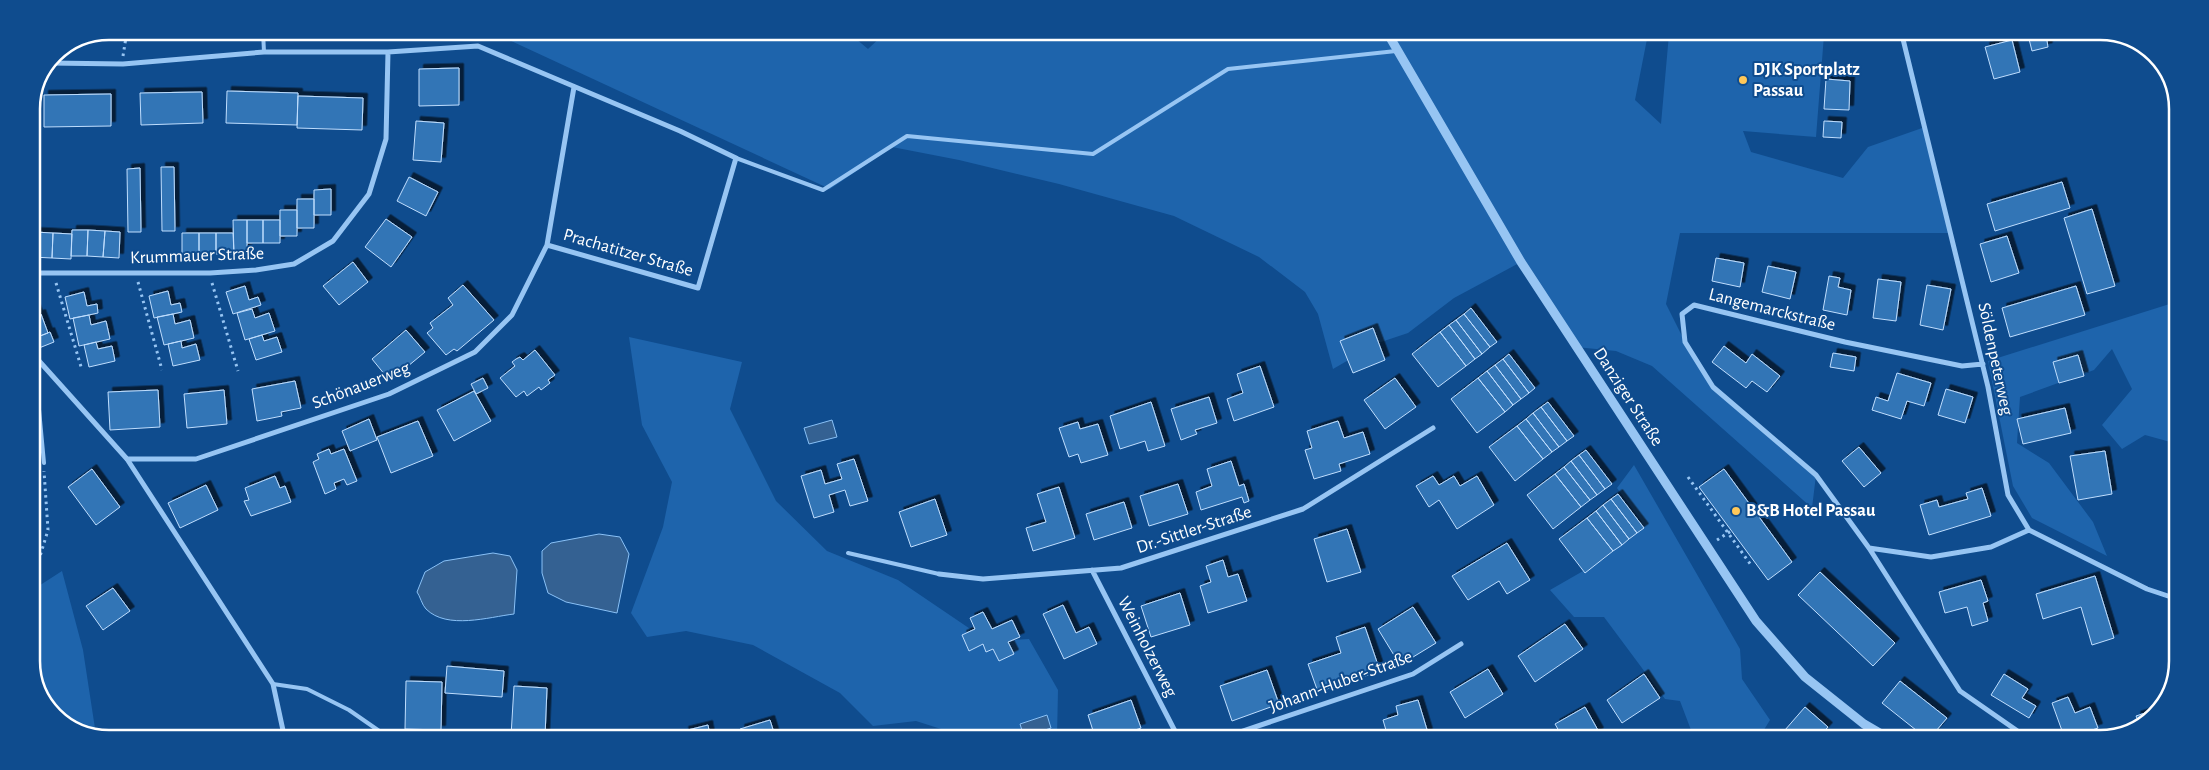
<svg xmlns="http://www.w3.org/2000/svg" width="2209" height="770" font-family="'Alegreya Sans',sans-serif">
<defs>
<filter id="shadow"><feDropShadow dx="4.5" dy="-4.5" stdDeviation="0" flood-color="#0009"/></filter>
</defs>
<rect width="100%" height="100%" fill="#0f4c8e"/>
<path fill="#1e64ac" d="M492,32L849,33L868,49L885,33L1648,34L1635,100L1661,124L1669,34L1824,35L1816,137L1743,131L1751,152L1843,178L1868,147L1925,127L1952,233H1680L1666,304L1685,342L1713,387L1816,475L1812,508L1652,366L1616,351L1576,347L1521,262L1454,298L1408,333L1378,343L1333,369L1318,314L1305,292L1259,257L1174,216L1059,184L959,160L892,147L830,189Z
M2176,302L2174,443L2145,435L2122,449L2102,425L2132,389L2112,349L2094,370L2020,397L2017,443L2049,463L2093,522L2107,556L2032,518L2013,486L1988,361Z
M629,337L742,362L730,409L776,501L827,551L898,580L988,641L1029,639L1058,690L1057,737L963,736L916,721L873,726L840,693L753,645L686,631L647,637L631,613L663,527L672,482L642,425Z
M1634,465L1740,649L1742,679L1770,720L1759,738H1694L1680,701L1665,699L1604,617H1574L1550,590L1604,559L1642,522L1617,488Z
M62,571L83,650L96,735H84L47,709L31,666V591Z"/>
<path fill="#346192" stroke="#89c1f7" d="M832,420L837,437L809,444L804,428Z
M599,534L620,537L629,554L617,613L566,602L548,593L542,573V551L551,543Z
M493,553L510,556L517,570L514,614C489,617 447,630 426,609C422,605 420,596 417,592L425,572L444,561Z
M1047,715L1051,728L1024,737L1020,724Z"/>
<path fill="#3374b6" stroke="#bfdefe" filter="url(#shadow)" d="M1839,35H1866V39Z
M2028,35H2046L2048,47L2032,51Z
M2012,40L2020,72L1994,79L1985,47Z
M459,68V105L419,106V69Z
M1826,79L1850,81L1849,110L1824,109Z
M227,91L298,93L297,125L226,123Z
M202,92L203,123L141,125L140,93Z
M111,94V126L44,127V95Z
M298,96L363,98L362,130L297,128Z
M416,121L444,123L441,162L413,160Z
M1824,121L1842,122L1841,138L1823,137Z
M161,167H174L175,231H162Z
M140,168L141,232H128L127,169Z
M409,177L438,192L426,216L397,201Z
M2062,182L2070,208L1995,231L1987,204Z
M331,189V215H314V190Z
M297,199H314V228H297Z
M2092,209L2115,286L2087,294L2064,218Z
M280,210H297V236H280Z
M386,219L412,237L391,267L365,247Z
M233,220H247V254H234Z
M247,220H263V243H247Z
M263,220H280V243H263Z
M72,230H88L87,256H71Z
M88,230L105,231L103,257L87,256Z
M105,231L120,232L119,258L103,257Z
M34,232L53,233L52,258L32,257Z
M53,233L72,234L71,259L52,258Z
M182,233H199V254H182Z
M199,233H216V254H199Z
M216,233H233L234,254H216Z
M2007,236L2019,273L1991,282L1980,244Z
M1716,258L1744,263L1740,287L1712,281Z
M353,262L368,282L339,305L323,286Z
M1768,266L1796,272L1790,299L1762,292Z
M1829,276L1840,278L1838,287L1851,290L1847,315L1823,310Z
M1878,279L1901,282L1896,321L1873,318Z
M463,285L494,320L457,351L454,349L446,355L427,333L433,328L430,323L453,305L448,298Z
M1927,285L1951,289L1943,330L1920,325Z
M245,286L249,300L258,297L261,305L233,314L226,292Z
M2076,286L2085,315L2010,337L2002,308Z
M168,291L171,305L180,303L182,312L154,318L149,296Z
M84,292L87,306L97,304L98,313L70,319L65,297Z
M32,299L38,315L31,318V299Z
M1471,308L1497,342L1490,347L1464,314Z
M252,309L255,318L269,313L275,331L245,340L237,313Z
M41,314L48,333L32,339L31,318Z
M173,314L175,324L190,320L194,338L164,345L157,317Z
M1464,314L1490,347L1482,354L1456,320Z
M89,315L91,325L106,321L110,339L79,346L73,318Z
M1456,320L1482,354L1475,359L1449,325Z
M1449,325L1475,359L1466,366L1440,332Z
M1373,328L1385,360L1353,373L1340,341Z
M406,330L425,352L390,381L372,359Z
M50,332L54,342L39,348L35,338Z
M1440,332L1466,366L1438,387L1412,354Z
M262,335L264,341L277,337L282,352L256,360L249,339Z
M181,341L182,348L196,344L200,360L173,366L168,344Z
M96,342L98,349L112,346L115,361L89,367L84,345Z
M1724,346L1746,363L1752,354L1780,376L1767,392L1752,381L1746,388L1712,362Z
M535,350L555,375L548,380L550,383L541,390L539,387L527,396L524,391L516,397L500,378L515,366L512,362L516,359L520,357L523,360Z
M1833,353L1856,357L1854,371L1830,367Z
M1509,354L1535,388L1529,393L1503,359Z
M2078,355L2084,376L2059,383L2053,362Z
M1503,359L1529,393L1521,399L1495,365Z
M1495,365L1521,399L1513,405L1487,371Z
M1260,366L1274,407L1234,421L1227,399L1243,393L1237,374Z
M1487,371L1513,405L1505,412L1478,378Z
M1897,373L1931,383L1924,406L1907,401L1901,419L1872,410L1876,397L1888,401Z
M483,378L488,388L476,394L471,384Z
M1395,378L1416,407L1385,429L1364,400Z
M1478,378L1505,412L1477,433L1451,399Z
M295,381L301,408L281,412L282,416L257,421L252,389Z
M1946,389L1973,397L1965,423L1938,415Z
M158,390L160,427L110,430L108,392Z
M224,390L227,424L187,428L184,394Z
M474,391L491,421L454,441L437,410Z
M1209,397L1217,423L1195,430L1197,434L1181,440L1171,409Z
M1151,402L1165,446L1148,451L1145,441L1120,449L1110,416Z
M1548,402L1574,436L1567,441L1541,407Z
M1541,407L1567,441L1559,447L1533,413Z
M2065,408L2071,433L2023,444L2017,419Z
M1533,413L1559,447L1552,452L1526,419Z
M369,419L377,440L350,451L342,431Z
M1526,419L1552,452L1543,459L1517,426Z
M418,421L433,456L391,473L377,437Z
M1338,421L1344,438L1363,432L1370,454L1339,464L1341,471L1314,479L1305,450L1312,448L1307,431Z
M1078,422L1080,429L1098,424L1108,455L1081,463L1078,454L1069,457L1059,428Z
M1517,426L1543,459L1515,481L1489,447Z
M1859,447L1881,473L1864,487L1842,461Z
M329,449L331,454L344,449L357,481L347,485L344,479L334,483L336,489L325,494L313,462L319,459L317,454Z
M1586,450L1612,484L1605,489L1579,455Z
M2105,451L2112,494L2078,500L2070,456Z
M1579,455L1605,489L1597,495L1571,461Z
M854,459L868,501L850,506L845,490L829,495L834,512L814,518L801,476L821,470L825,484L842,479L837,464Z
M1231,461L1239,486L1244,484L1249,501L1244,503L1242,497L1201,510L1196,492L1212,486L1207,469Z
M1571,461L1597,495L1590,500L1564,467Z
M1564,467L1590,500L1581,507L1555,474Z
M92,469L120,507L96,525L68,487Z
M1724,469L1792,562L1768,580L1699,487Z
M1555,474L1581,507L1553,529L1527,495Z
M275,476L280,488L285,486L291,502L251,516L244,501L249,500L245,488Z
M1433,476L1439,485L1454,476L1460,486L1477,476L1494,505L1457,529L1439,500L1429,507L1416,486Z
M1178,484L1188,514L1149,526L1140,496Z
M206,485L218,510L180,528L168,503Z
M1059,487L1075,538L1033,551L1026,528L1046,522L1037,494Z
M1982,488L1991,516L1929,535L1920,505L1937,500L1939,507L1968,499L1966,493Z
M1618,494L1644,528L1637,533L1611,499Z
M935,499L947,535L911,547L899,512Z
M1611,499L1637,533L1629,539L1603,505Z
M1124,502L1132,528L1094,540L1086,514Z
M1603,505L1629,539L1622,545L1596,511Z
M1596,511L1622,545L1613,551L1587,518Z
M1587,518L1613,551L1585,573L1559,539Z
M1347,529L1361,572L1327,582L1314,539Z
M1507,543L1530,580L1507,594L1499,581L1468,600L1452,576Z
M1223,560L1228,577L1238,574L1247,601L1208,613L1200,586L1211,582L1206,566Z
M1820,572L1895,643L1873,666L1798,595Z
M2095,576L2114,638L2092,645L2081,607L2043,619L2036,594Z
M1981,580L1988,601L1983,603L1988,621L1972,626L1967,607L1945,613L1939,592Z
M113,588L130,611L103,630L86,606Z
M1180,593L1190,625L1151,637L1141,606Z
M1063,605L1076,633L1089,627L1097,644L1064,659L1043,614Z
M1413,607L1436,643L1400,665L1378,629Z
M983,612L992,629L1012,620L1020,637L1008,642L1014,654L999,661L993,649L986,652L983,644L969,651L962,635L975,629L970,618Z
M1565,624L1583,649L1535,682L1518,656Z
M1365,627L1380,671L1318,692L1308,664L1341,653L1336,637Z
M447,666L504,671L502,697L445,693Z
M1488,669L1503,694L1465,718L1450,692Z
M1267,670L1279,704L1232,721L1220,686Z
M1644,674L1660,698L1622,723L1607,700Z
M2004,674L2028,689L2022,698L2036,706L2029,718L1991,695Z
M406,681L442,682L441,730L405,729Z
M1900,681L1947,718L1930,738H1926L1882,703Z
M514,686L547,688L545,736H511Z
M2068,697L2075,713L2090,707L2098,728L2065,739L2052,703Z
M1131,700L1141,728L1115,737H1095L1088,715Z
M1418,700L1428,733L1411,737H1388L1383,720L1398,715L1396,706Z
M1585,707L1599,732L1589,738H1563L1555,724Z
M1805,707L1828,727L1818,738H1778Z
M2157,709L2147,723L2140,725L2136,716Z
M770,720L775,736H742L740,729Z
M708,725L710,736H685L684,731Z"/>
<g fill="none" stroke-linecap="round" stroke-linejoin="round">
<path stroke="#97c5f3" stroke-width="3" stroke-dasharray="2.5 4" stroke-linecap="butt" d="M123,56L127,31
M138,282L162,370
M56,283L82,370
M212,283L238,371
M1688,477L1751,565
M1717,540L1731,531
M31,586L48,530L44,471"/>
<path stroke="#97c5f3" stroke-width="4" d="M263,32L264,52
M736,158L823,190L907,136L1093,154L1228,69L1396,51
M34,356L44,463
M848,553L939,574
M273,684L307,689L349,710L385,735"/>
<path stroke="#97c5f3" stroke-width="5" d="M1902,35L1988,387L2008,495L2029,530L2147,589L2174,598
M50,63L123,64L264,52H388L478,46L680,131L736,158L698,288L547,245L574,87
M31,273H210L256,270L294,264L333,241L369,194L386,139L388,52
M31,352L127,459L273,684L284,735
M1983,364L1962,366L1845,342L1694,305L1682,314L1685,342L1713,387L1816,475L1869,548L1960,691L2029,739
M127,459H196L389,394L475,352L512,315L547,245
M1869,548L1931,557L1991,547L2029,530
M1092,570L1178,737
M939,574L983,579L1121,568L1303,509L1433,428
M1225,737L1413,674L1461,644"/>
<path stroke="#97c5f3" stroke-width="9" d="M1388,34L1521,262L1756,621L1805,677L1864,724L1888,738"/>
</g>
<g fill="#ffc859" stroke="#0f4c8e" stroke-width="2">
<circle cx="1743" cy="80" r="5"/>
<circle cx="1736" cy="511" r="5"/>
</g>
<g text-anchor="middle" dominant-baseline="central" stroke-width="4" stroke-linejoin="round" paint-order="stroke">
<g font-size="18" font-weight="bold" fill="#fff" stroke="#0f4c8e" text-anchor="start">
<text x="1753" y="70">DJK Sportplatz<tspan x="1753" dy="21">Passau</tspan></text>
<text x="1746" y="511">B&amp;B Hotel Passau</text>
</g>
<g font-size="18" fill="#fff" stroke="#0f4c8e">
<text transform="translate(628 253) rotate(16)">Prachatitzer Straße</text>
<text transform="translate(197 256) rotate(-2)">Krummauer Straße</text>
<text transform="translate(1772 310) rotate(14)">Langemarckstraße</text>
<text transform="translate(1995 359) rotate(78)">Söldenpeterweg</text>
<text transform="translate(361 386) rotate(-21)">Schönauerweg</text>
<text transform="translate(1628 397) rotate(57)">Danziger Straße</text>
<text transform="translate(1194 530) rotate(-18)">Dr.-Sittler-Straße</text>
<text transform="translate(1147 647) rotate(63)">Weinholzerweg</text>
<text transform="translate(1341 682) rotate(-20)">Johann-Huber-Straße</text>
</g>
</g>
<path d="M0 0H2209V770H0ZM109 40H2100A69 69 0 0 1 2169 109V661A69 69 0 0 1 2100 730H109A69 69 0 0 1 40 661V109A69 69 0 0 1 109 40Z" fill="#0f4c8e" fill-rule="evenodd"/>
<path fill="none" stroke="#fff" stroke-width="2.5" d="M109 40H2100A69 69 0 0 1 2169 109V661A69 69 0 0 1 2100 730H109A69 69 0 0 1 40 661V109A69 69 0 0 1 109 40Z"/>
</svg>
